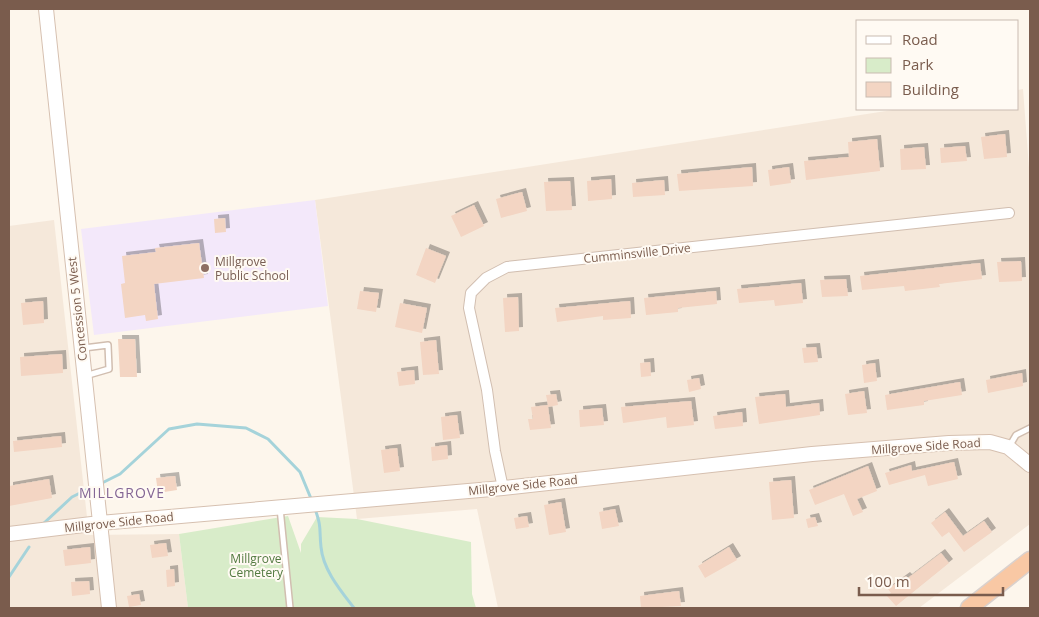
<svg xmlns="http://www.w3.org/2000/svg" width="1039" height="617" font-family="'Open Sans',sans-serif">
<defs>
<filter id="shadow"><feDropShadow dx="4" dy="-4" stdDeviation="0" flood-color="#0004"/></filter>
</defs>
<rect width="100%" height="100%" fill="#fdf6ec"/>
<path fill="#f5e8da" d="M1023,89L1030,181V524L919,608H498L477,509L357,519L315,200L899,109H1018V90Z
M54,220L89,535L179,534L188,608H9V226Z"/>
<path fill="#f3e8fa" d="M315,200L328,306L94,335L81,229Z"/>
<path fill="#d8ecc9" d="M288,516L301,553V544L317,517L357,519L471,542L472,594L476,608H188L179,534Z"/>
<g fill="none" stroke-linecap="round" stroke-linejoin="round">
<path stroke="#a5d3da" stroke-width="3" d="M104,482L120,474L169,429L197,424L246,428L268,439L300,472L312,501
M315,509C322,528 319,529 321,547C323,570 341,591 354,608
M44,523L72,497L88,489
M9,577L29,547"/>
</g>
<path fill="#f3d5c3" filter="url(#shadow)" d="M1005,134L1007,157L984,159L981,137Z
M877,139L880,171L806,180L804,161L849,157L848,142Z
M965,146L967,161L941,163L940,148Z
M924,147L926,169L901,170L900,149Z
M752,167L753,186L679,191L677,174Z
M789,167L791,183L770,186L768,170Z
M611,179L612,199L588,201L587,181Z
M664,180L665,195L633,197L632,183Z
M570,181L572,210L546,211L544,182Z
M522,192L527,211L501,218L496,199Z
M474,205L484,226L461,237L451,216Z
M225,218L226,232L215,233L214,219Z
M199,243L204,278L154,284L158,319L146,321L145,315L125,318L121,284L125,283L122,256L156,252L155,248Z
M426,248L446,256L435,283L416,275Z
M1021,261L1022,281L999,282L997,262Z
M980,263L982,279L939,284L940,287L905,291L904,286L862,290L860,276Z
M846,279L848,296L822,297L820,280Z
M801,283L803,303L775,306L774,300L739,303L737,289Z
M360,291L379,293L376,312L357,309Z
M716,291L717,304L678,308V312L646,315L644,298Z
M518,297L519,331L505,332L503,298Z
M43,301L44,323L23,325L21,303Z
M630,301L631,318L603,320V316L557,322L555,308Z
M400,303L427,308L422,333L395,327Z
M118,339H135L137,377H120Z
M436,340L439,374L423,375L420,342Z
M816,347L818,362L804,363L802,348Z
M62,354L63,373L21,376L20,357Z
M650,362L651,376L641,377L640,363Z
M875,363L877,381L864,383L862,365Z
M414,370L415,384L399,386L397,372Z
M1022,373L1023,386L988,393L986,380Z
M699,378L701,389L689,392L687,380Z
M960,382L962,395L924,401V405L887,410L885,395Z
M864,391L867,413L848,415L845,394Z
M556,394L558,405L548,407L551,428L530,430L528,419H533L531,407L548,405L546,395Z
M785,394L786,407L819,403L820,415L759,424L755,397Z
M691,401L694,425L667,428L666,417L623,423L621,407Z
M602,408L604,425L580,427L579,410Z
M742,412L743,426L715,429L713,416Z
M457,415L460,438L443,440L441,417Z
M61,436L62,447L14,452L13,441Z
M447,445L448,459L432,461L431,447Z
M397,448L400,471L384,473L381,450Z
M954,462L958,479L928,486L925,475L889,485L885,473L911,465L912,471Z
M868,466L877,491L857,499L863,512L853,516L844,494L815,505L809,490Z
M175,476L177,490L158,493L156,478Z
M49,479L52,498L9,506V486Z
M791,480L794,518L772,520L769,482Z
M561,502L566,532L549,535L544,505Z
M615,509L619,526L602,529L599,512Z
M945,512L963,536L984,521L992,532L964,552L949,532L942,537L931,523Z
M527,516L529,527L516,529L514,518Z
M815,517L818,526L808,528L806,519Z
M166,543L168,556L152,558L150,545Z
M90,547L91,563L65,566L63,550Z
M729,547L737,560L705,578L698,566Z
M941,553L949,563L896,606L887,596L891,593L888,589L906,576L908,578Z
M174,569L175,586L167,587L166,570Z
M89,581L90,594L72,596L71,582Z
M679,591L681,606L641,608L640,596Z
M139,594L141,605L129,607L127,596Z"/>
<g fill="none" stroke-linecap="round" stroke-linejoin="round">
<defs>
<path id="service" d="M84,348L108,345L109,369L85,376
M1009,447L1016,435L1030,428
M280,508L290,608"/>
<path id="minor" d="M503,488L495,451L487,390L469,308L471,293L486,278L507,267L1009,213"/>
<path id="secondary" d="M46,9L109,608
M9,534L100,523L503,488L812,454L949,443L990,442L1008,447L1030,465"/>
<path id="trunk" d="M969,608L1030,560"/>
</defs>
<use href="#service" stroke="#d1beb0" stroke-width="8"/>
<use href="#minor" stroke="#d1beb0" stroke-width="12"/>
<use href="#secondary" stroke="#d6c0b0" stroke-width="16"/>
<use href="#trunk" stroke="#dad1cd" stroke-width="19"/>
<use href="#service" stroke="#fff" stroke-width="5"/>
<use href="#minor" stroke="#fff" stroke-width="10"/>
<use href="#secondary" stroke="#fff" stroke-width="14"/>
<use href="#trunk" stroke="#f9c8a4" stroke-width="16"/>
</g>
<circle fill="#8d6e63" stroke="#fffaf3" stroke-width="2" cx="205" cy="268" r="5"/>
<g text-anchor="middle" dominant-baseline="central" stroke-width="4" stroke-linejoin="round" paint-order="stroke">
<g font-size="12" fill="#7a5c4d" stroke="#fffaf3">
<text transform="translate(637 253) rotate(-6)">Cumminsville Drive</text>
<text transform="translate(77 309) rotate(-96)">Concession 5 West</text>
<text transform="translate(926 446) rotate(-4)">Millgrove Side Road</text>
<text transform="translate(523 485) rotate(-6)">Millgrove Side Road</text>
<text transform="translate(119 522) rotate(-6)">Millgrove Side Road</text>
</g>
<g font-size="12" fill="#785e54" stroke="#fffaf3" text-anchor="start">
<text x="215" y="261">Millgrove<tspan x="215" dy="14">Public School</tspan></text>
</g>
<g font-size="12" fill="#537a41" stroke="#fffaf3">
<text x="256" y="558">Millgrove<tspan x="256" dy="14">Cemetery</tspan></text>
</g>
<g font-size="14" letter-spacing="1" fill="#846695" stroke="#fffaf3">
<text x="122" y="492">MILLGROVE</text>
</g>
</g>
<rect width="1039" height="617" fill="none" stroke="#7a5c4d" stroke-width="20"/>
<rect x="856" y="20" width="162" height="90" fill="#fffaf3" stroke="#cabbb1"/>
<rect x="866" y="36" width="25" height="8" fill="#ffffff" stroke="#cabbb1"/>
<text x="902" y="45" font-size="15" fill="#7a5c4d">Road</text>
<rect x="866" y="58" width="25" height="15" fill="#d8ecc9" stroke="#cabbb1"/>
<text x="902" y="70" font-size="15" fill="#7a5c4d">Park</text>
<rect x="866" y="82" width="25" height="15" fill="#f3d5c3" stroke="#cabbb1"/>
<text x="902" y="95" font-size="15" fill="#7a5c4d">Building</text>
<path d="M859 587v8h144v-8" fill="none" stroke="#7a5c4d" stroke-width="2.5"/>
<text x="866" y="587" font-size="15" fill="#7a5c4d" stroke="#fffaf3" stroke-width="4" paint-order="stroke">100 m</text>
</svg>
